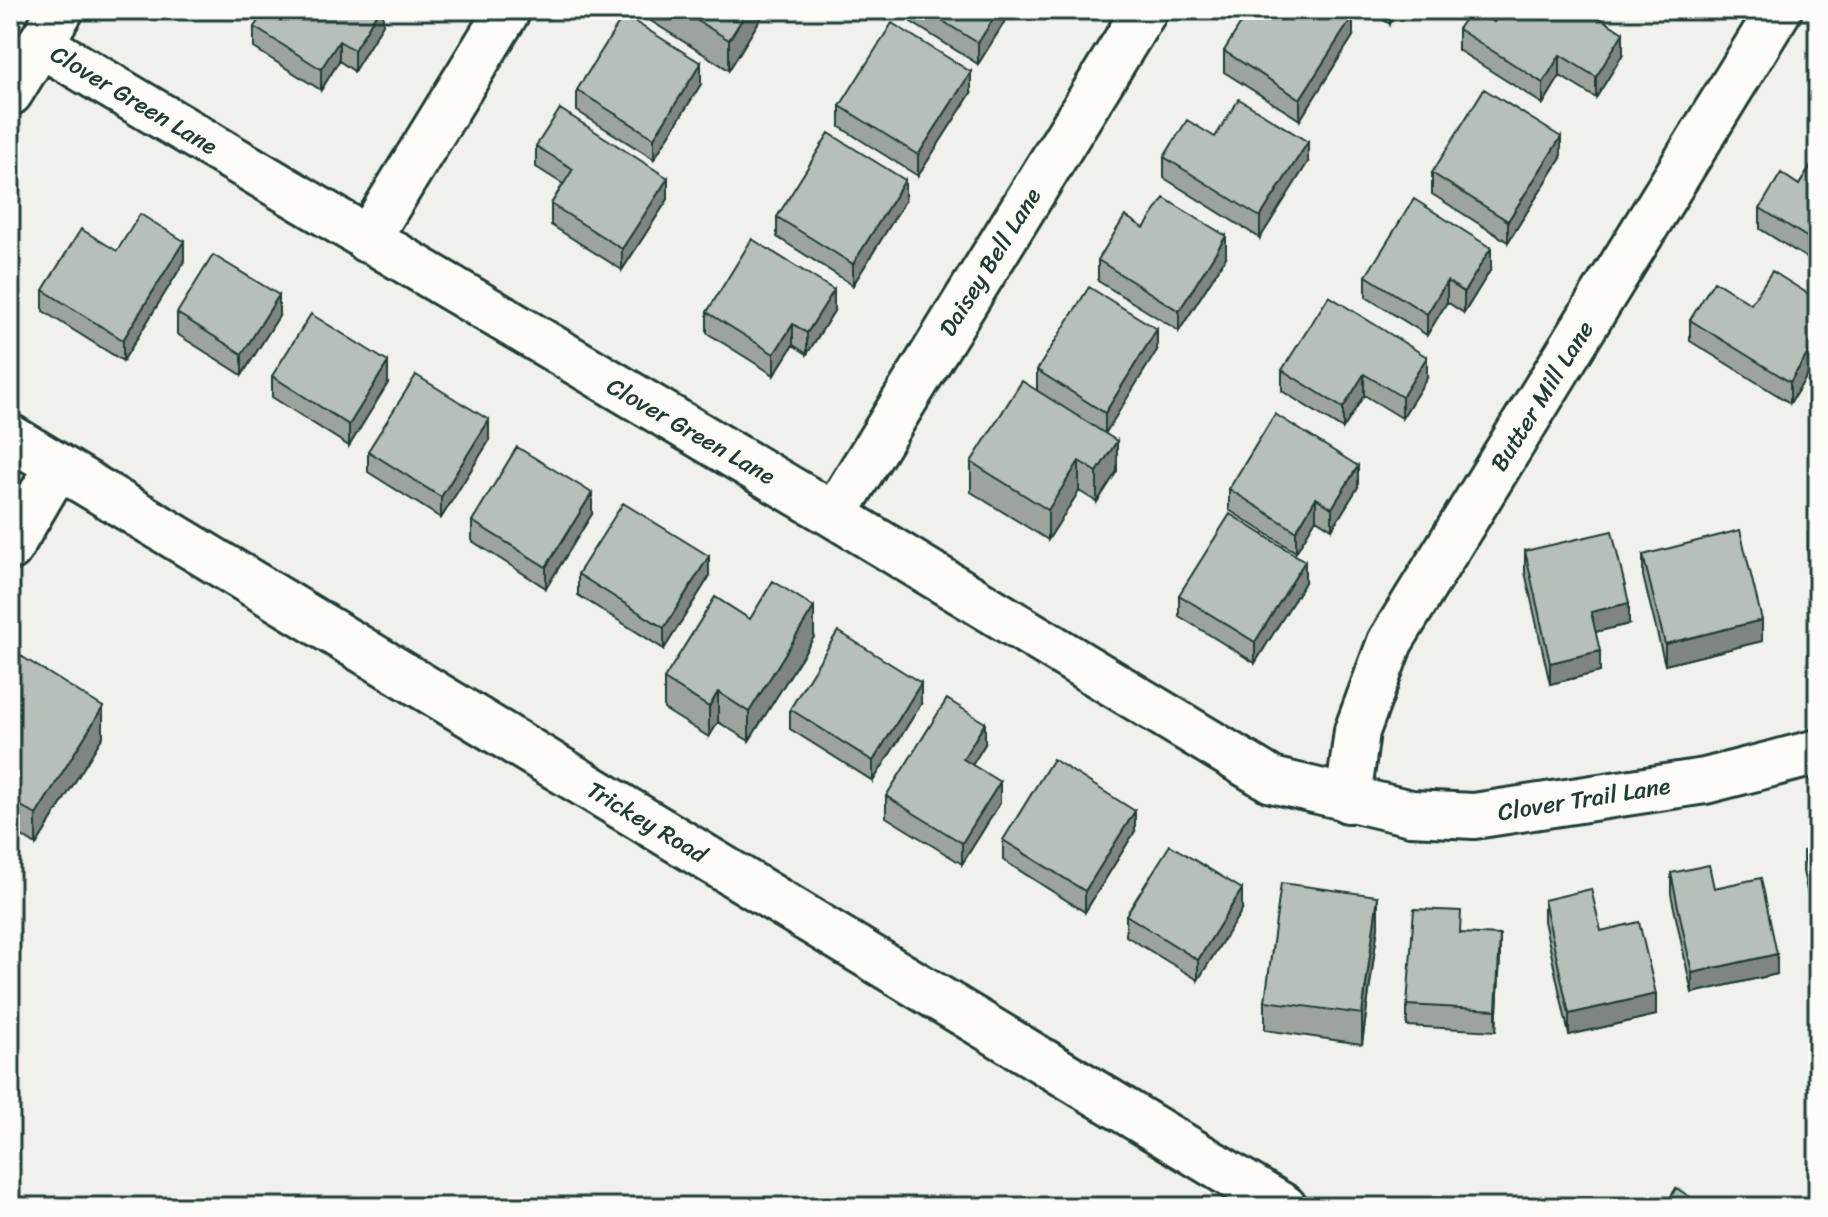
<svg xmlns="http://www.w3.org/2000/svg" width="1828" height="1217" font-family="Sriracha,sans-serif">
<rect width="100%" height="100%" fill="#f0f1eb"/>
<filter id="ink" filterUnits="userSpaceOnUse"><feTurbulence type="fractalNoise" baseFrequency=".0125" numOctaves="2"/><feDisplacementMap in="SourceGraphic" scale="16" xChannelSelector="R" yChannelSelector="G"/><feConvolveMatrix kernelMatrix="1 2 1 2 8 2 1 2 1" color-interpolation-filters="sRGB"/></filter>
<g filter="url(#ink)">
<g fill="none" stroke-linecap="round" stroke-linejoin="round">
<defs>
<path id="minor" d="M40,44L834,515L1272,780L1411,813L1474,816L1705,781L1818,752
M367,240L508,10
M10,437L1284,1207
M834,515L1145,10
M10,548L58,466
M1348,800L1357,731L1390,642L1779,10"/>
<path id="major" d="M10,93L61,10"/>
</defs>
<use href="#minor" stroke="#1f3d34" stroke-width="50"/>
<use href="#major" stroke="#1f3d34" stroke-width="50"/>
<use href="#minor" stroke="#fdfcf7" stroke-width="44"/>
<use href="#major" stroke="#fdfcf7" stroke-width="44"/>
</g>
<path fill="#9da49e" stroke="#1f3d34" stroke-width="2" d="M383,10V24L354,71L339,61L321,90L254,48V27Z
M635,10H766L729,70L635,11Z
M911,10H1012L978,64L911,22Z
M1367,10H1399L1390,24Z
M1494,22L1623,54L1596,98L1560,76L1543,104L1458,50V29Z
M1353,36L1300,120L1224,72V51Z
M701,84L654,159L577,111V90Z
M971,93L918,176L840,127V106Z
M536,146L668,199L622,270L551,225V204L563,184L536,167Z
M1818,155V265L1760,229V208L1799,185Z
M1164,157L1308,162L1260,238L1164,178Z
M1561,158L1508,242L1432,194V173Z
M905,201L853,285L777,237V217Z
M117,251L184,262L123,361L43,311V290Z
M1226,257L1179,331L1098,281V260Z
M1491,269L1464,313L1447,302L1427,335L1366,297V276Z
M1818,300V358L1790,403L1690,341V320L1751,304Z
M834,311L807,354L793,345L774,375L707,333V312Z
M177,313L279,316L242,375L177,334Z
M1157,350L1105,433L1117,471L1097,502L1079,491L1048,540L971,492V462L1037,391V370Z
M1282,370L1427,378L1402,418L1364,395L1343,429L1282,391Z
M272,376L388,383L349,446L272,397Z
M489,441L441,518L368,472V451Z
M1358,487L1332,529L1316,519L1296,552L1229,510V489Z
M592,514L546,588L472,541V521Z
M1818,524V566L1808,554V533Z
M1525,551L1629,624L1595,632L1600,672L1550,684L1525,572Z
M1643,555L1762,641L1665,665L1643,576Z
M578,574L709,577L664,649L578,595Z
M1305,582L1255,663L1179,616V595Z
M814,637L749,741L718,722L709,737L664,709V679Z
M10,674L103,736L36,845L10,828Z
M921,704L873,781L790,729V709Z
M985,744L972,765L1000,803L962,864L886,817V796Z
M1135,831L1085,912L1003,860V840Z
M1818,848V940L1803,872V851Z
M1671,873L1714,888L1777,974L1692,993L1671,894Z
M1544,900L1601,931L1656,1015L1569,1035L1544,921Z
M1242,910L1198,980L1126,936V915Z
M1378,926L1362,1044L1265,1030V1001Z
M1461,933L1500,956L1496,1031L1407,1026V1005Z"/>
<path fill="#7f8681" stroke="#1f3d34" stroke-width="2" d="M379,10H383V24L354,71V50Z
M748,10H766L729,70V40Z
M999,10H1012L978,64V43Z
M1390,10H1399L1390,24Z
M1353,16V36L1300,120V99Z
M1623,33V54L1596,98V77Z
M339,41V61L321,90V69Z
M1560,55V76L1543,104V83Z
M701,63V84L654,159V138Z
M971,72V93L918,176V155Z
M1561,137V158L1508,242V221Z
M1308,142V162L1260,238V217Z
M668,178V199L622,270V249Z
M905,180V201L853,285V264Z
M1226,236V257L1179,331V311Z
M184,241V262L123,361V340Z
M1491,248V269L1464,313V292Z
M1447,281V302L1427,335V314Z
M834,290V311L807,354V333Z
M279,295V316L242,375V354Z
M793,324V345L774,375V354Z
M1157,329V350L1105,434V413Z
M1818,337V358L1790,403V382Z
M1427,357V378L1402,418V397Z
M388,362V383L349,446V425Z
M1364,374V395L1343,429V408Z
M489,420V441L441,518V497Z
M1117,441V471L1097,502V472Z
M1079,461V491L1048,540V510Z
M1358,466V487L1332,529V508Z
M592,493V514L546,588V567Z
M1316,498V519L1296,552V531Z
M709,556V577L664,649V628Z
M1305,561V582L1255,663V642Z
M1629,603V624L1591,633V612Z
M814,607V637L749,741V712Z
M1762,620V641L1665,665V644Z
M1600,651V672L1550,684V663Z
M921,683V704L873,781V761Z
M718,692V722L709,737V707Z
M103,707V736L36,845V815Z
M985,723V744L963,780V759Z
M1000,782V803L962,864V843Z
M1135,811V831L1085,912V891Z
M1242,889V910L1198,980V960Z
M1378,896V926L1362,1044V1014Z
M1500,935V956L1496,1031V1010Z
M1777,954V974L1692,993V973Z
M1656,994V1015L1569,1035V1014Z"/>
<path fill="#b6bfb8" stroke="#1f3d34" stroke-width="2" d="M265,10H379L354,50L339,41L321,69L254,27Z
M680,10H748L729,40Z
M925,10H999L978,43Z
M1249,10H1344L1353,16L1300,99L1224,51Z
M1471,10H1476L1494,22L1502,10H1588L1623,33L1596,77L1560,55L1543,83L1458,29Z
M624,15L701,63L654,138L577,90Z
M892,23L971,72L918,155L840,106Z
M1484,89L1561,137L1508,221L1432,173Z
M1239,99L1308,142L1260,217L1164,157L1187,120L1215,137Z
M560,109L668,178L622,249L551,204L573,169L536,146Z
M829,133L905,180L853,264L777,217Z
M1818,155V244L1760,208L1781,173L1799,185Z
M1164,198L1226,236L1179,311L1098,260L1125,216L1144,228Z
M1414,199L1491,248L1464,292L1447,281L1427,314L1366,276Z
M140,214L184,241L123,340L43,290L81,229L117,251Z
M752,239L834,290L807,333L793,324L774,354L707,312Z
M213,255L279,295L242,354L177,313Z
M1772,271L1818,300V337L1790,382L1690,320L1714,281L1751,304Z
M1089,287L1157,329L1105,413L1037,370Z
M1329,296L1427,357L1402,397L1364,374L1343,408L1282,370Z
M311,314L388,362L349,425L272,376Z
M416,375L489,420L441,497L368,451Z
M1022,381L1117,441L1097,472L1079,461L1048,510L971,462Z
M1275,414L1358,466L1332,508L1316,498L1296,531L1229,489Z
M517,447L592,493L546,567L472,521Z
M623,503L709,556L664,628L578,574Z
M1230,514L1305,561L1255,642L1179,595Z
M1818,524V545L1808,533Z
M1740,530L1762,620L1665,644L1643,555Z
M1612,531L1629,603L1591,612L1600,651L1550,663L1525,551Z
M773,581L814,607L749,712L718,692L709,707L664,679L715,597L750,619Z
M838,631L921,683L873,761L790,709Z
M21,656L103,707L36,815L10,799V674Z
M947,699L985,723L963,759L1000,782L962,843L886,796Z
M1053,759L1135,811L1085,891L1003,840Z
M1170,845L1242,889L1198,960L1126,915Z
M1818,848V919L1803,851Z
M1709,865L1714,888L1761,878L1777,954L1692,973L1671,873Z
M1281,883L1378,896L1362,1014L1265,1001Z
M1591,889L1601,931L1639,922L1656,994L1569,1014L1544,900Z
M1414,909L1461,911L1460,933L1500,935L1496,1010L1407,1005Z
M1676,1188L1706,1207H1665Z"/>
</g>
<g text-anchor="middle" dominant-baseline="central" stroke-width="8" stroke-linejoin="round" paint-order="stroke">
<g font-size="24" fill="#1f3d34" stroke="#fdfcf7">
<text transform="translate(134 100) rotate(31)">Clover Green Lane</text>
<text transform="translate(990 262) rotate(-58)">Daisey Bell Lane</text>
<text transform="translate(1542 396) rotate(-58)">Butter Mill Lane</text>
<text transform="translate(691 431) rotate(30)">Clover Green Lane</text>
<text transform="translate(1584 799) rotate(-9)">Clover Trail Lane</text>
<text transform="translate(647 822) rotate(31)">Trickey Road</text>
</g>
</g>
<rect width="1828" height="1217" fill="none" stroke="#fdfcf7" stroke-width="40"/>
<rect x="20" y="20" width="1788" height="1177" fill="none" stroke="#1f3d34" stroke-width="3" filter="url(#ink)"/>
</svg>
